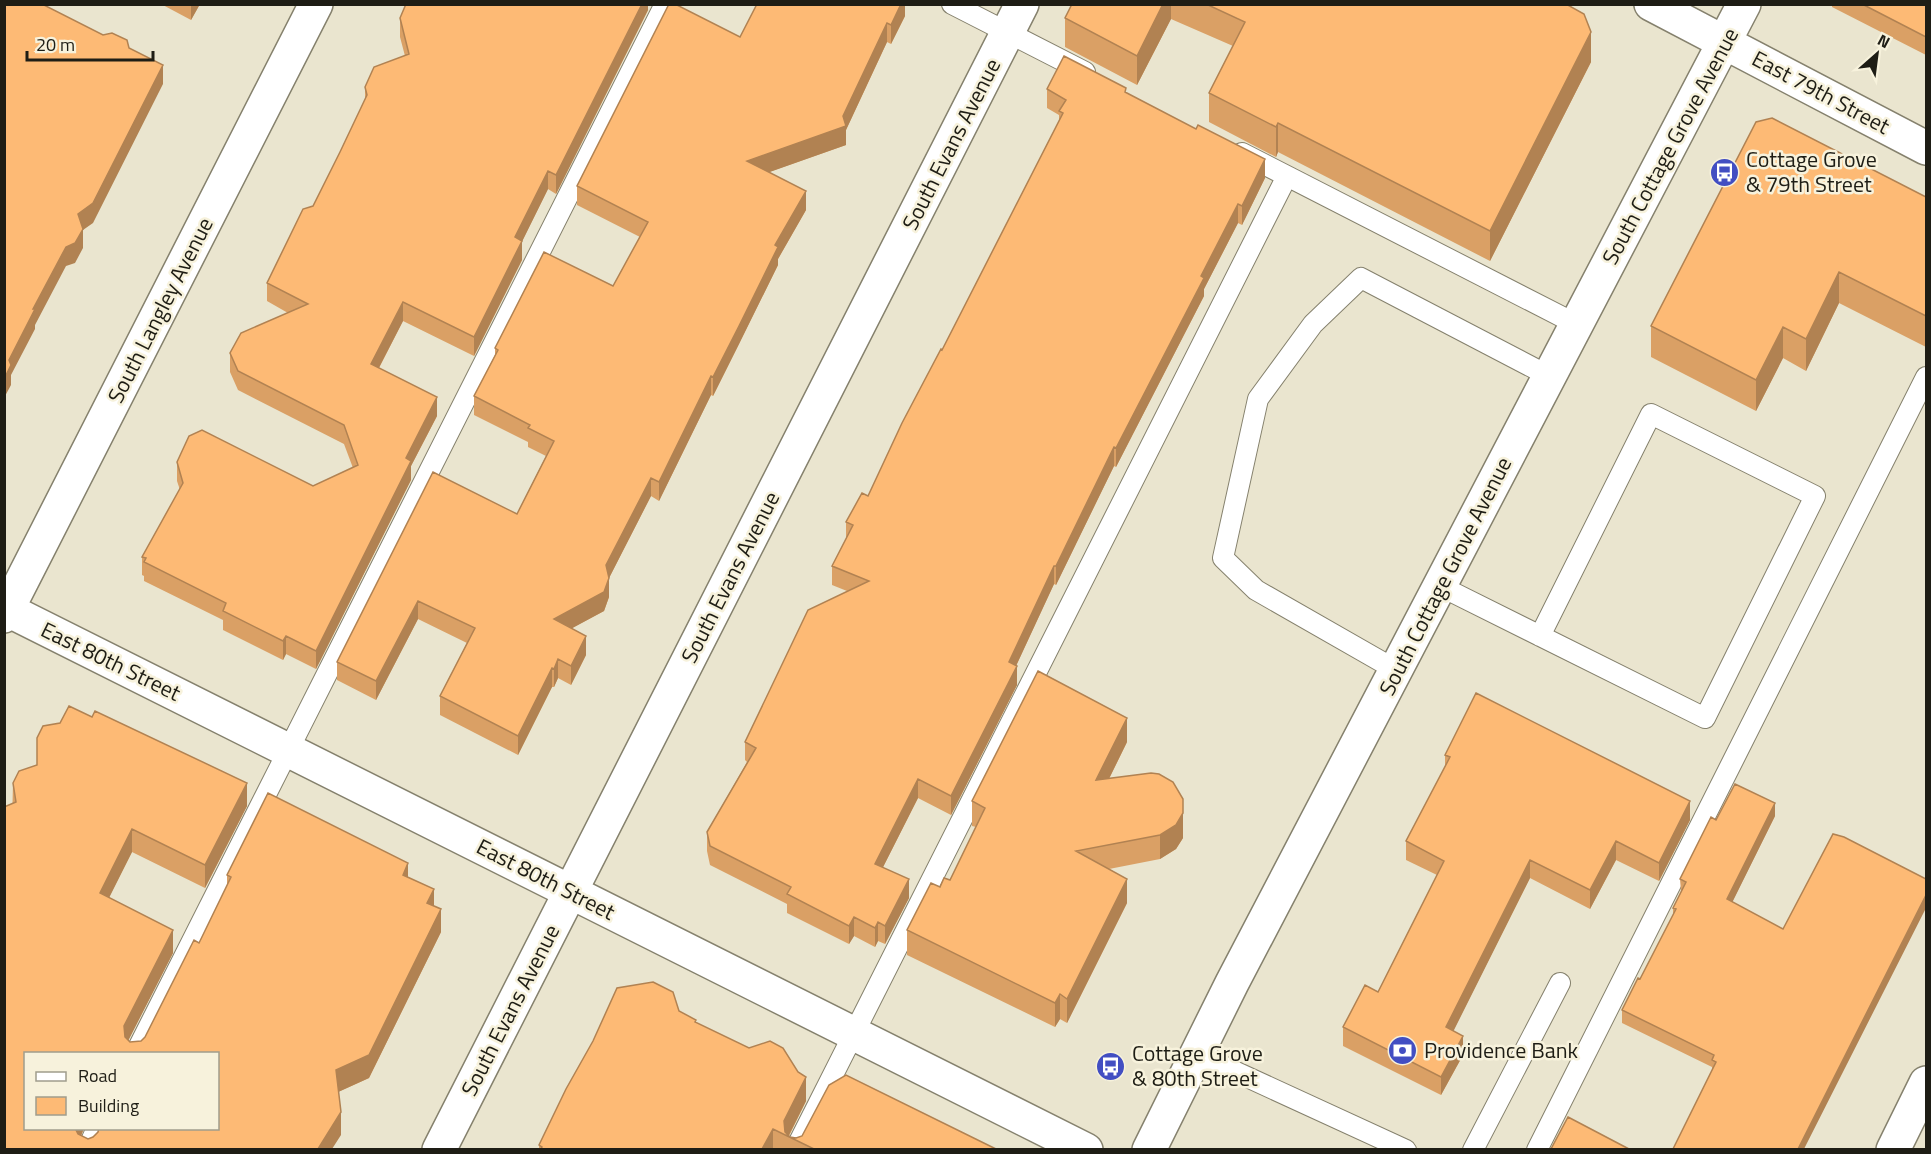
<svg xmlns="http://www.w3.org/2000/svg" width="1931" height="1154" font-family="'Titillium Web',sans-serif">
<rect width="100%" height="100%" fill="#eae5cf"/>
<g fill="none" stroke-linecap="round" stroke-linejoin="round">
<defs>
<path id="lane" d="M952,4L1085,72
M1242,153L1576,324
M1440,586L1705,718L1815,496L1651,414L1540,636
M1396,670L1256,590L1223,558L1258,399L1313,324L1361,278L1549,376
M135,1054L665,4
M1197,1054L1406,1150
M87,1150L97,1128
M795,1150L1287,176
M1473,1150L1560,983
M1537,1150L1926,377"/>
<path id="street" d="M4,608L1086,1150
M4,616L316,4
M439,1150L1022,4
M1893,1150L1926,1083"/>
<path id="secondary" d="M1651,4L1926,148
M1149,1150L1232,983L1744,4"/>
</defs>
<use href="#lane" stroke="#85816d" stroke-width="22"/>
<use href="#street" stroke="#85816d" stroke-width="36"/>
<use href="#secondary" stroke="#85816d" stroke-width="36"/>
<use href="#lane" stroke="#fff" stroke-width="20"/>
<use href="#street" stroke="#fff" stroke-width="33"/>
<use href="#secondary" stroke="#fff" stroke-width="33"/>
</g>
<path fill="#daa065" fill-rule="evenodd" d="M161,4H200L191,20Z
M648,4V10L556,194L548,189L522,241V260L474,356L403,321L379,368L437,416L411,466V480L316,669L286,654L283,660L223,630V620L144,581V576L142,575V557L180,490L177,481V462L313,486L353,468L344,444L238,390L230,372V353L288,313L267,301V283L313,206L340,152L365,100V87L405,56L400,37V18Z
M905,4V16L891,44L887,42L846,130V145L769,172L806,210L778,259V265L739,344L713,396L711,395L659,501L651,496L609,578V597L604,611L572,628L586,655L571,685L558,678L554,687H552L518,755L440,715V696L467,643L418,619L376,700L337,680V662L517,514L546,456L528,447V442L474,415V396L495,355V348L613,286L640,237L577,205V186L740,37Z
M1072,4H1566L1591,62L1490,261L1278,152L1276,157L1209,122V93L1233,46L1171,19L1137,85L1065,47V18Z
M1832,4H1926V55L1832,7Z
M1047,89L1126,93L1265,178L1242,225L1238,223L1204,289V296L1116,467L1114,466L1056,585L1054,584L1016,666L1017,685L951,815L918,798L883,867L909,898L885,944L878,941L875,947L854,936L849,944L787,913V904L710,865L707,851V832L747,762L745,760V742L847,591L832,585V566L846,539V522L868,496L1059,122V115L1047,108Z
M1926,197V347L1839,303L1806,371L1783,358L1756,411L1651,357V326Z
M1127,742L1109,779L1183,838L1176,849L1160,859L1109,869L1127,903L1067,1023L1060,1019L1055,1027L907,955V930L940,887L950,880L976,827L972,826V801Z
M1445,755L1690,820L1659,881L1616,860L1590,909L1530,878L1453,1031L1463,1055L1441,1095L1343,1046V1027L1378,992L1437,875L1406,860V841L1445,767Z
M13,783L247,806L205,888L132,852L109,897L173,953L128,1040L130,1042L141,1041L145,1037L199,943L227,886V875L408,877L434,906L441,932L369,1078L338,1092L341,1135L4,1149ZM26,1053L218,1128L98,1132L93,1137L88,1139L81,1136L84,1128H26Z
M1775,816L1732,902L1783,929L1712,1071V1067L1622,1023V1010L1640,979L1673,915V908L1681,892L1680,879L1716,820Z
M679,1011L806,1101L789,1136L790,1137L996,1149H539V1145Z"/>
<path fill="#b18252" d="M191,4H200L191,20Z
M642,4H648V10L556,194V175Z
M901,4H905V16L891,44V25Z
M1163,4H1171V19L1137,85V56Z
M887,23V42L846,130V145L747,180V161L843,116Z
M1591,32V62L1490,261V231Z
M163,65V84L93,223L83,230V248L75,263L66,266L35,325V329L11,375V385L4,398V379L9,360L78,214Z
M1278,123V152L1276,157V127Z
M1265,159V178L1242,225V206Z
M548,171V189L515,256V237Z
M806,191V210L778,259V265L739,344L713,396V377L775,245Z
M1238,204V223L1204,289V296L1116,467V448L1201,276Z
M522,241V260L474,356V337Z
M1839,272V303L1806,371V339Z
M403,302V321L371,383V364Z
M1783,327V358L1756,411V380Z
M711,376V395L659,501V482Z
M437,397V416L411,466V480L316,669V651L406,458Z
M1114,447V466L1056,585V566Z
M651,478V496L606,584V565Z
M1054,566V584L1010,679L1017,666V685L951,815V796L1009,662Z
M609,578V597L604,611L554,638V619Z
M418,601V619L376,700V681Z
M286,636V654L283,660V641Z
M586,636V655L571,685V666Z
M558,659V678L554,687V669Z
M552,668V687L518,755V736Z
M1127,718V742L1096,805V780Z
M918,779V798L875,883V864Z
M247,783V806L205,888V865Z
M1690,801V820L1659,881V863Z
M1775,803V816L1727,913V899Z
M1183,813V838L1176,849L1160,859V835Z
M132,829V852L100,916V893Z
M1616,841V860L1590,909V890Z
M1530,860V878L1446,1046V1027Z
M408,863V886L403,875Z
M909,879V898L885,944V926Z
M1127,879V903L1067,1023V999Z
M434,889V912L427,903Z
M1926,895V908L1804,1149H1798Z
M441,909V932L369,1078L336,1093V1070Z
M854,917V936L849,944V926Z
M878,922V941L875,947V928Z
M173,930V953L124,1049V1026Z
M1060,994V1019L1055,1027V1003Z
M1463,1036V1055L1441,1095V1077Z
M806,1077V1101L788,1137L784,1134V1121Z
M341,1112V1135L332,1149H318Z
M75,1128H84L76,1149Z
M773,1129V1149H762Z"/>
<path fill="#fdba75" stroke="#b18252" stroke-width="1.5" fill-rule="evenodd" d="M4,4H42L103,35L112,33L127,40L129,48L163,65L93,203L78,214L83,229L75,243L66,247L33,309H35L9,360L11,365L4,379Z
M406,4H642L556,175L548,171L515,237L522,241L474,337L403,302L371,364L437,397L406,458L411,461L316,651L286,636L283,641L223,611L226,603L144,562L146,558L142,557L183,483L177,462L189,436L202,430L313,486L358,465L344,425L238,371L230,353L241,333L308,304L267,283L303,209L313,206L340,152L367,95L365,87L374,67L409,54L400,18Z
M669,4H675L740,37L757,4H901L891,25L887,23L843,116L846,126L747,161L806,191L775,245L778,247L739,326L713,377L711,376L659,482L651,478L606,565L609,578L604,592L554,619L586,636L571,666L558,659L554,669L552,668L518,736L440,696L475,628L418,601L376,681L337,662L433,472L517,514L554,441L528,428L530,425L474,396L498,350L495,348L544,252L613,286L648,222L577,186Z
M1072,4H1163L1137,56L1065,18Z
M1206,4H1566L1584,14L1591,32L1490,231L1278,123L1276,127L1209,93L1245,22Z
M1862,4H1926V37Z
M1064,56L1126,88L1125,92L1196,129L1198,125L1265,159L1242,206L1238,204L1201,276L1204,278L1116,448L1114,447L1056,566H1054L1009,662L1017,666L951,796L918,779L875,864L909,879L885,926L878,922L875,928L854,917L849,926L787,894L791,887L710,846L707,832L756,748L745,742L808,610L869,581L832,566L853,525L846,522L862,493L868,496L902,423L941,349L942,350L1063,113L1059,111L1066,100L1047,89Z
M1772,118L1926,197V316L1839,272L1806,339L1783,327L1756,380L1651,326L1756,122Z
M1038,671L1127,718L1096,780L1151,773L1159,774L1173,782L1183,799V813L1176,825L1160,835L1076,851L1127,879L1067,999L1060,994L1055,1003L907,930L931,883L940,887L944,878L950,880L985,808L972,801Z
M1476,693L1690,801L1659,863L1616,841L1590,890L1530,860L1446,1027L1463,1036L1441,1077L1343,1027L1365,985L1378,992L1444,861L1406,841L1450,757L1445,755Z
M69,706L92,717L95,711L247,783L205,865L132,829L100,893L173,930L124,1026L125,1037L130,1042L141,1041L145,1037L194,940L199,943L231,877L227,875L268,793L408,863L403,875L434,889L427,903L441,909L369,1055L336,1070L341,1112L318,1149H4V807L16,802L13,783L19,771L37,765V738L43,726L60,723ZM26,1053H218V1128H99L98,1132L93,1137L88,1139L78,1134L75,1128H26Z
M1735,784L1775,803L1727,899L1783,929L1833,834L1844,837L1926,879V895L1798,1149H1673L1716,1062L1712,1060L1714,1055L1622,1010L1638,978L1640,979L1676,909L1673,908L1686,882L1680,879L1711,817L1716,820Z
M653,982L673,992L679,1011L696,1020L695,1022L749,1048L770,1041L783,1048L798,1072L806,1077L784,1121L785,1132L790,1137L796,1138L802,1136L829,1085L846,1075L996,1149H814L773,1129L762,1149H541L542,1147L539,1145L566,1089L593,1041L617,988Z
M1568,1117L1629,1149H1551Z"/>
<defs>
<symbol id="bus-disc" viewBox="-11 -11 22 22"><circle r="9.5" fill="#424ec2" stroke="#f7f2dc"/><path d="M-5-6H5V4H4V6H2V4H-2V6H-4V4H-5ZM-3.5-4V0h7V-4ZM-3.5 1.2v1.5H-2V1.2ZM2 1.2v1.5H3.5V1.2Z" fill="#fff"/></symbol>
<symbol id="bank-disc" viewBox="-11 -11 22 22"><circle r="9.5" fill="#424ec2" stroke="#f7f2dc"/><path d="M-6-4H6V4H-6ZM0-2.3a2.3 2.3 0 1 0 0 4.6a2.3 2.3 0 1 0 0-4.6Z" fill="#fff"/></symbol>
</defs>
<g fill-rule="evenodd">
<use href="#bus-disc" x="1708" y="156" width="33" height="33"/>
<use href="#bank-disc" x="1386" y="1034" width="33" height="33"/>
<use href="#bus-disc" x="1094" y="1050" width="33" height="33"/>
</g>
<g text-anchor="middle" dominant-baseline="central" stroke-width="5" stroke-linejoin="round" paint-order="stroke">
<g font-size="22" fill="#1e1d15" stroke="#f7f2dc">
<text transform="translate(1821 92) rotate(28)">East 79th Street</text>
<text transform="translate(951 144) rotate(-63)">South Evans Avenue</text>
<text transform="translate(1670 146) rotate(-62)">South Cottage Grove Avenue</text>
<text transform="translate(160 310) rotate(-63)">South Langley Avenue</text>
<text transform="translate(1445 576) rotate(-63)">South Cottage Grove Avenue</text>
<text transform="translate(730 577) rotate(-63)">South Evans Avenue</text>
<text transform="translate(111 661) rotate(26)">East 80th Street</text>
<text transform="translate(546 879) rotate(27)">East 80th Street</text>
<text transform="translate(510 1010) rotate(-63)">South Evans Avenue</text>
</g>
<g font-size="22" fill="#1e1d15" stroke="#f7f2dc" text-anchor="start">
<text x="1746" y="159">Cottage Grove<tspan x="1746" dy="25">&amp; 79th Street</tspan></text>
<text x="1424" y="1050">Providence Bank</text>
<text x="1132" y="1053">Cottage Grove<tspan x="1132" dy="25">&amp; 80th Street</tspan></text>
</g>
</g>
<rect width="1931" height="1154" fill="none" stroke="#1e1d15" stroke-width="12"/>
<rect x="24" y="1052" width="195" height="78" fill="#f7f2dc" stroke="#a09d8c" stroke-width="1.5"/>
<rect x="36" y="1072" width="30" height="9" fill="#ffffff" stroke="#a09d8c" stroke-width="1.5"/>
<text x="78" y="1082" font-size="18" fill="#1e1d15">Road</text>
<rect x="36" y="1097" width="30" height="18" fill="#fdba75" stroke="#a09d8c" stroke-width="1.5"/>
<text x="78" y="1112" font-size="18" fill="#1e1d15">Building</text>
<g transform="translate(1877 54) rotate(28)" stroke="#f7f2dc" stroke-width="4.5" paint-order="stroke">
<path d="M0-4.5L10 22L0 15L-10 22Z" fill="#1e1d15"/>
<text y="-9" font-size="16" font-weight="bold" text-anchor="middle" fill="#1e1d15">N</text>
</g>
<path d="M27 51v9h126v-9" fill="none" stroke="#1e1d15" stroke-width="3"/>
<text x="36" y="51" font-size="18" fill="#1e1d15" stroke="#f7f2dc" stroke-width="4.5" paint-order="stroke">20 m</text>
</svg>
